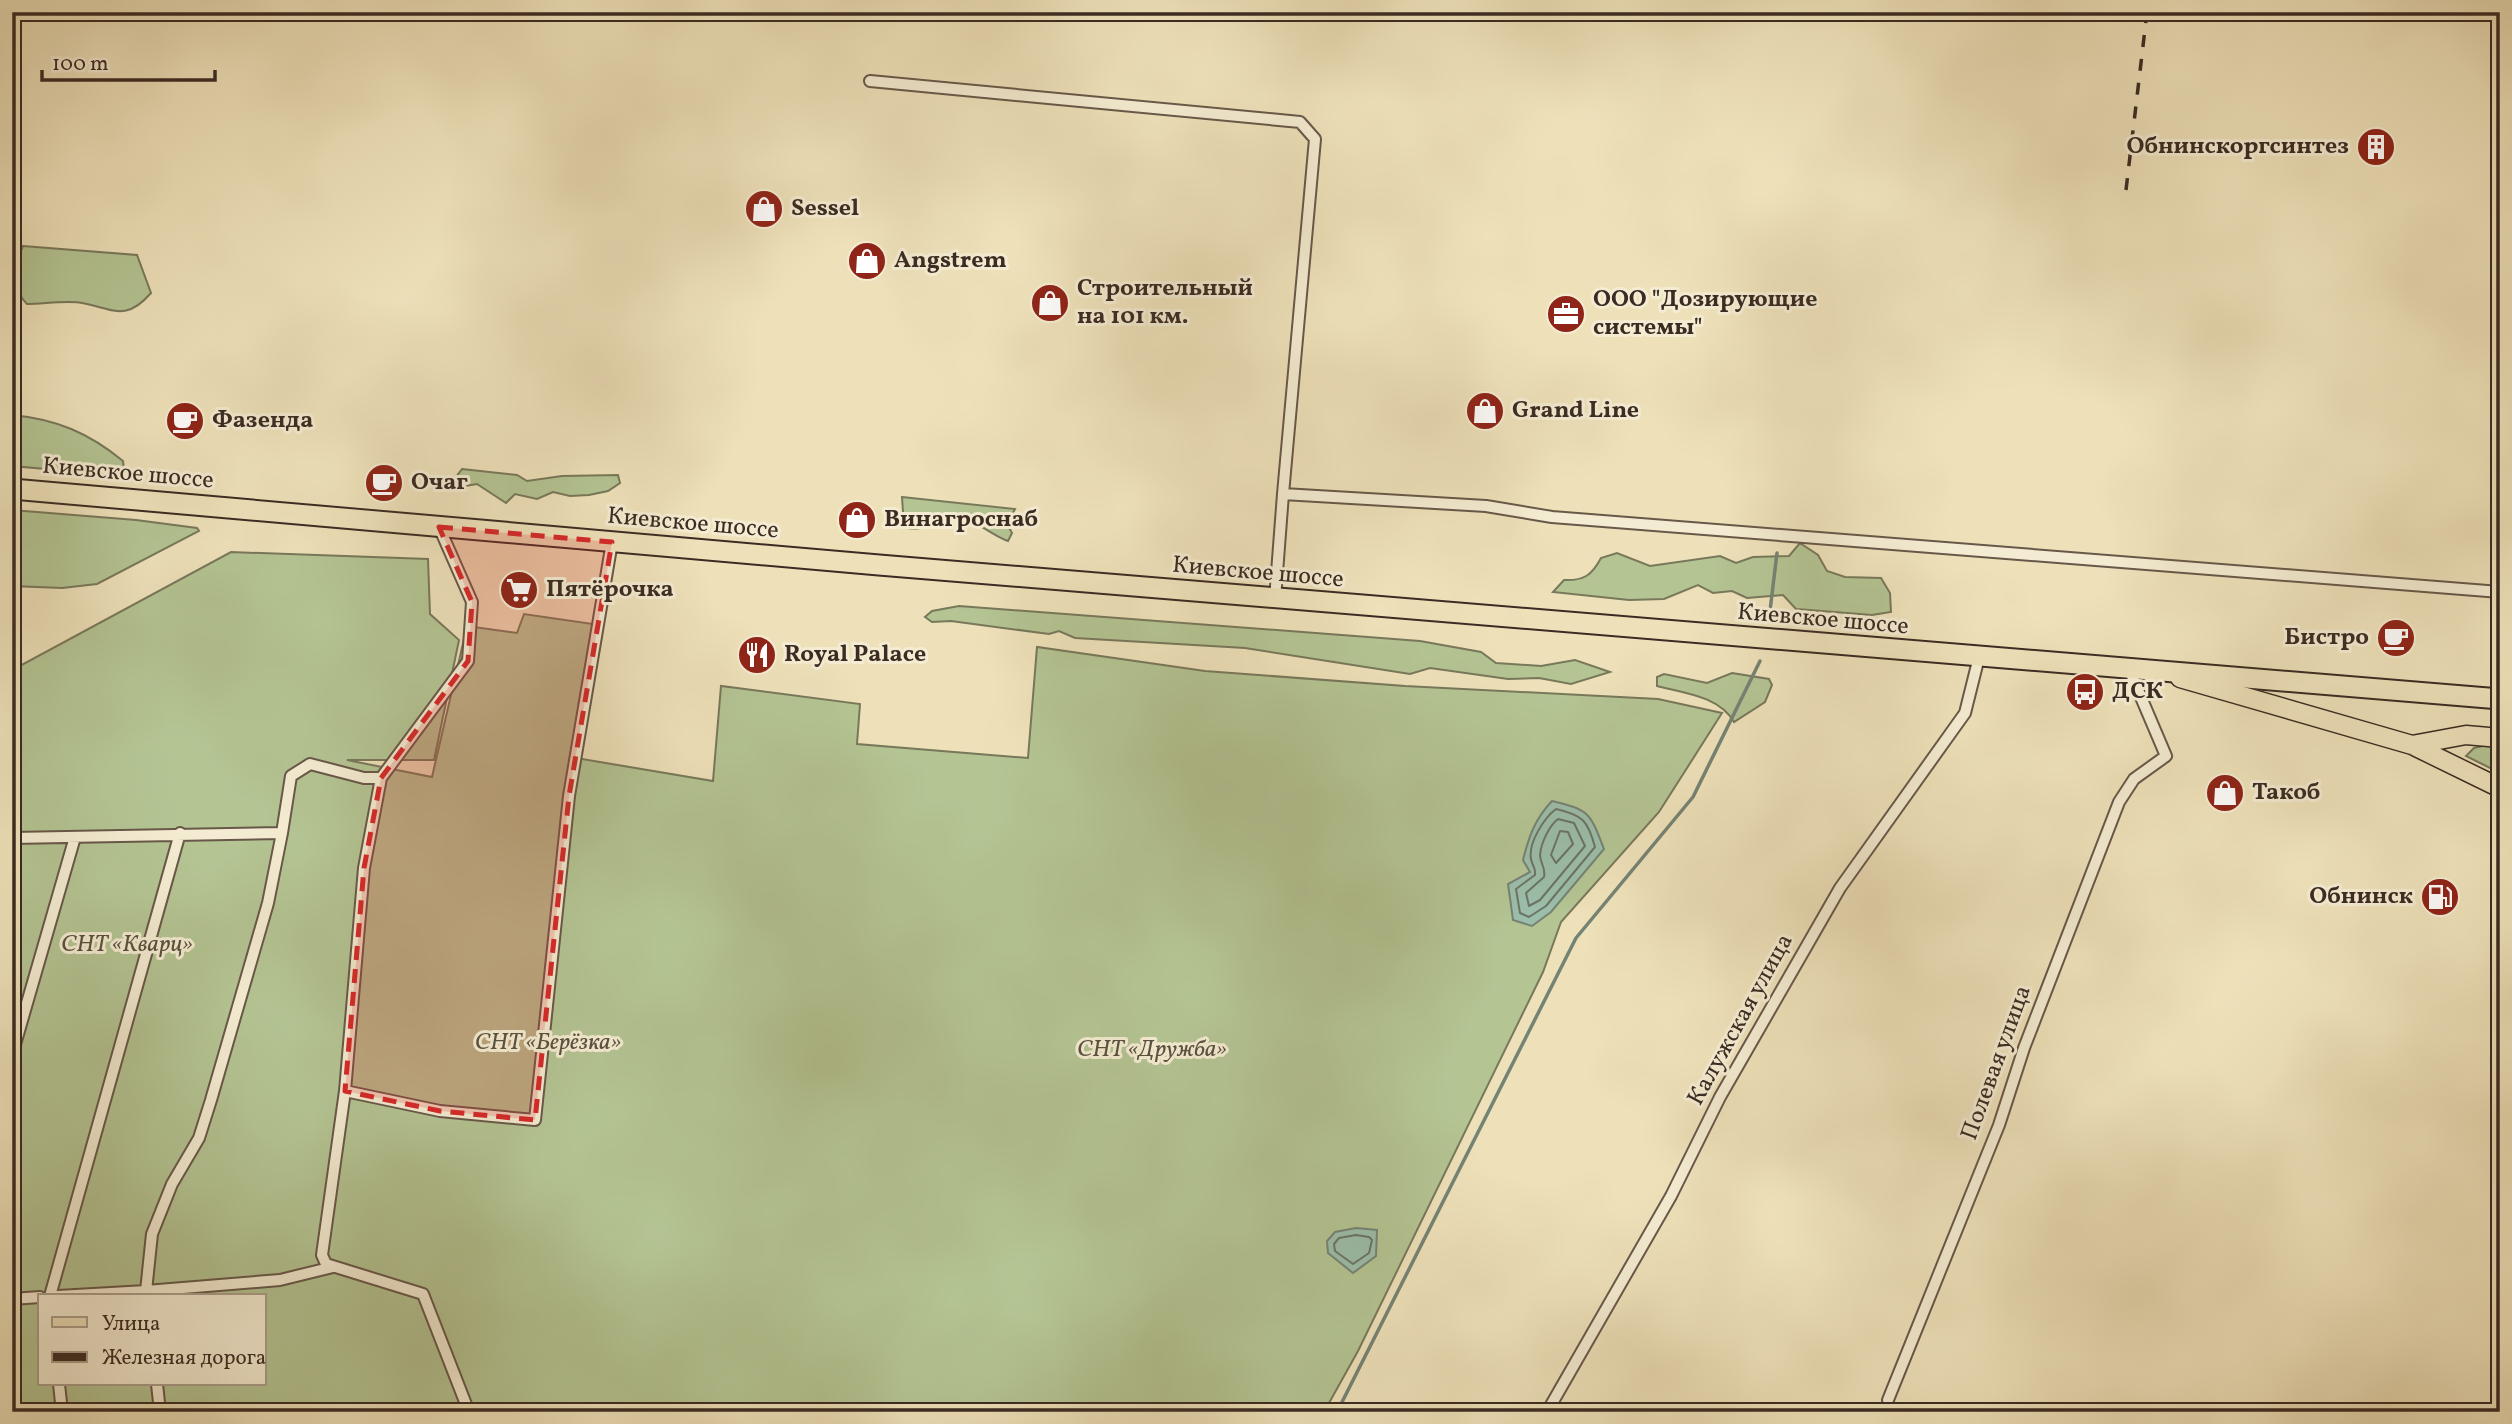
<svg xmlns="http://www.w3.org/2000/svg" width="2512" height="1424" font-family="Vollkorn,serif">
<rect width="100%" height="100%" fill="#eee1ba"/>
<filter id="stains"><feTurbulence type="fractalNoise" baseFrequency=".00286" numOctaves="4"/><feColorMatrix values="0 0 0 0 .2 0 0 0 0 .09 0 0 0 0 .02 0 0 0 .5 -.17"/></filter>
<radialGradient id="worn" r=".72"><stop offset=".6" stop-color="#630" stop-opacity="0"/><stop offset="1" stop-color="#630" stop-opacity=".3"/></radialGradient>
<path fill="#b4c493" stroke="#78785b" stroke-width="2" fill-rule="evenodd" d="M23,246L137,255L151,293C125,323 112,308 82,303C68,300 43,304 27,304C12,291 15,263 23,246Z
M12,415C56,419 89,433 123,461L125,476L12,466Z
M462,469L517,475L527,481L562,476L618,475L620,483L608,491L589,495L570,496L553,492L537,499L515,494L506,503L477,484L459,487L456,477Z
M902,497L1015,509L1007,524L1012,533L1008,541C991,535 976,519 957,519C938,519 924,533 904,527Z
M12,510L136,520L197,528L199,531L97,584L62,588L12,586Z
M1800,543L1818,555L1827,571L1845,577L1881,578L1890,593L1891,612L1872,615L1796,609L1783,595L1747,598L1732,591L1713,593L1698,585L1664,599L1629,600L1553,592L1564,580C1584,581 1592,575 1601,558L1617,553L1650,566L1720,556L1736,563L1753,557L1789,556Z
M231,552L428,559L430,614L459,640L434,760H347L432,777L467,626L517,633L524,614L593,624L570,757L713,781L721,686L860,704L857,744L1028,758L1037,647L1205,671L1405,686L1658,699L1722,713L1659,812L1561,922L1543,972L1358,1351L1324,1412H12V667H18ZM40,1296H264V1384H40Z
M959,606L1420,641L1481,652L1496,663L1541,666L1575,660L1610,672L1571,684L1539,678L1508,679L1430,668L1410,674L1245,648L1075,638L1059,631L1049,634L951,621L932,622L925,617L932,611Z
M1732,673L1769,679L1772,685L1765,702L1734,722C1719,696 1684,693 1657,686V677L1664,674L1707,683Z
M2500,742V773L2466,756L2474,748Z"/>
<path fill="#9bbeaa" stroke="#758374" stroke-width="2" d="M1552,801C1590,810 1590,813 1604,849L1551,912L1532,926L1513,920L1508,884L1530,872L1523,860C1529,836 1535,819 1552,801Z
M1356,1228L1377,1230L1376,1256L1353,1273L1328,1253L1327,1241L1335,1232Z"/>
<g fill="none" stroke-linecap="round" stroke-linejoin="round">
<path stroke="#6b7466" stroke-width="2" d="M1556,809C1583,815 1588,821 1595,847L1546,906L1529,917L1520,913L1516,889L1535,875C1536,867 1532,866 1531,859C1528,843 1544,818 1556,809Z
M1558,819L1574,823L1585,846L1540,900L1529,906L1526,893L1544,877C1546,868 1540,863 1540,855C1541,843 1549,826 1558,819Z
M1560,831L1568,832L1573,844L1556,863L1551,855Z
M1356,1235L1369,1237L1372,1240L1369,1253L1353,1264L1335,1251L1334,1244L1339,1238Z"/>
<path stroke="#758374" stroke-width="3.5" d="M1769,619L1777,553
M1337,1412L1576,938L1693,797L1760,661"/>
<defs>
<path id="street" d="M870,81L1300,122L1315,139L1283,494
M1275,599L1283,494L1486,506L1552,517L2500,592
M282,833L268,903L211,1100L199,1138L172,1184L152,1234L146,1291L280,1280L333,1267
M12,838L282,833L291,776L310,764L364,778H381
M12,1055L75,837
M345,1091L364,868L381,778L468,661L472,602L439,527
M50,1296L180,833
M58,1296L146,1291L147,1296
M12,1299L40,1297
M59,1384L62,1412
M157,1384L160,1412
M1888,1400L1999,1125L2024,1048L2119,802L2134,779L2166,756L2129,669
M469,1412L423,1294L326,1264L322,1255L345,1091L440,1111L535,1120L569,796L612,542
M1547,1412L1671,1196L1720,1097L1840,888L1965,713L1979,657"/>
<path id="primary" d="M2180,678L2412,745L2500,788
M2412,745L2466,735L2500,738"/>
<path id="highway" d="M12,489L879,565L2500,699"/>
</defs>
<use href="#street" stroke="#685849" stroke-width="14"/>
<use href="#primary" stroke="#3b2b23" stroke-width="21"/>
<use href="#highway" stroke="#3b2b23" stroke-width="23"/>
<use href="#street" stroke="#f4ecd2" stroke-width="10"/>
<use href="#primary" stroke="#eee1ba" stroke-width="18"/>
<use href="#highway" stroke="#eee1ba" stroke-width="19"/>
<path stroke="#3b2b23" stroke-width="3.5" stroke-dasharray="12 12" stroke-linecap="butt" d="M2126,190L2147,12"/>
</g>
<path fill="#d62828" fill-opacity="0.2" stroke="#d62828" stroke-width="5" stroke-dasharray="14 9" stroke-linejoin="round" d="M439,527L612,542L569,796L535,1120L440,1111L345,1091L364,868L381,778L468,661L472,602Z"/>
<defs>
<symbol id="building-disc" viewBox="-11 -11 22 22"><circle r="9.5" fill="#8f2418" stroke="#f4ecd2"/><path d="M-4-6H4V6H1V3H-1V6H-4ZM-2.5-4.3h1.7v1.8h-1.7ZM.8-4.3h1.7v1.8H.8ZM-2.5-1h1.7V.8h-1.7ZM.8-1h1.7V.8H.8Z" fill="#fff"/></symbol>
<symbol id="shop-disc" viewBox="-11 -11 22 22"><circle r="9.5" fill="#8f2418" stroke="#f4ecd2"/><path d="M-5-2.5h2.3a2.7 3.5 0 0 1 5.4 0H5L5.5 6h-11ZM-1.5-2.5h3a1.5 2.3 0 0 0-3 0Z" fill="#fff"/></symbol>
<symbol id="office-disc" viewBox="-11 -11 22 22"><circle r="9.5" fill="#8f2418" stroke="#f4ecd2"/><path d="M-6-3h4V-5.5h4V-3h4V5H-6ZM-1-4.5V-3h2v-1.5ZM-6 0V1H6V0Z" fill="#fff"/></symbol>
<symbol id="cafe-disc" viewBox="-11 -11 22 22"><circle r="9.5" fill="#8f2418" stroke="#f4ecd2"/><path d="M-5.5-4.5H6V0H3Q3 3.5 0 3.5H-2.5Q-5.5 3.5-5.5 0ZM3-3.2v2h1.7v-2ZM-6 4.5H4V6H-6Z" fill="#fff"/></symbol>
<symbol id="supermarket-disc" viewBox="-11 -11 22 22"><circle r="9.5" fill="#8f2418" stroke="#f4ecd2"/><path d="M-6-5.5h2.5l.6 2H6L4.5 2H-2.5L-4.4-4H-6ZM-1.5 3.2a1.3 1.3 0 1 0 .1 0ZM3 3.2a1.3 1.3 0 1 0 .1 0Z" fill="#fff"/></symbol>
<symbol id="restaurant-disc" viewBox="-11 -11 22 22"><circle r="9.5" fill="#8f2418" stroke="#f4ecd2"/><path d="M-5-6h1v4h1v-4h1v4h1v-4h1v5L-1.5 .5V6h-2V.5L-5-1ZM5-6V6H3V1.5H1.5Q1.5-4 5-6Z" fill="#fff"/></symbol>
<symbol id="bus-disc" viewBox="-11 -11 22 22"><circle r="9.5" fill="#8f2418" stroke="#f4ecd2"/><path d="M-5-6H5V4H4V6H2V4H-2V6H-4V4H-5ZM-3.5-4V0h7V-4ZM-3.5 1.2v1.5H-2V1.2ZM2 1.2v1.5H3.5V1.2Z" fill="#fff"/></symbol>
<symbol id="fuel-disc" viewBox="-11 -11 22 22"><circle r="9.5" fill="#8f2418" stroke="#f4ecd2"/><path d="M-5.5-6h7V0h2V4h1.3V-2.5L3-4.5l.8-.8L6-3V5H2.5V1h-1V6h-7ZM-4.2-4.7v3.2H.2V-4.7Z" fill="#fff"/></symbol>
</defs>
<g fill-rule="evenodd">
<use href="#building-disc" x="2354" y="125" width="44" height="44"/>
<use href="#shop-disc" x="742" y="187" width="44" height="44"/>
<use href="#shop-disc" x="845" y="239" width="44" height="44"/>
<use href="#shop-disc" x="1028" y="281" width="44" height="44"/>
<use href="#office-disc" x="1544" y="292" width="44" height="44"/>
<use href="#shop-disc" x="1463" y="389" width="44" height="44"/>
<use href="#cafe-disc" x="163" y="399" width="44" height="44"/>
<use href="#cafe-disc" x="362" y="461" width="44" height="44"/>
<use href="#shop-disc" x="835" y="498" width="44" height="44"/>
<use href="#supermarket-disc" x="497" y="568" width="44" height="44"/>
<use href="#cafe-disc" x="2374" y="616" width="44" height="44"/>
<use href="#restaurant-disc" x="735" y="633" width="44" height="44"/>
<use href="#bus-disc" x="2063" y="670" width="44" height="44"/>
<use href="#shop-disc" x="2203" y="771" width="44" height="44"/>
<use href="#fuel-disc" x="2418" y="875" width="44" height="44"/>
</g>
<g text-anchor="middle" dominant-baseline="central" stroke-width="6" stroke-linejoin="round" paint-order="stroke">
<g font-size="24" font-weight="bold" fill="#3b2b23" stroke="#f4ecd2" text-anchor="start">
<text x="2349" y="147" text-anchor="end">Обнинскоргсинтез</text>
<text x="791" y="209">Sessel</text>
<text x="894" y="261">Angstrem</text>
<text x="1077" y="289">Строительный<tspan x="1077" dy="28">на 101 км.</tspan></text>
<text x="1593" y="300">ООО "Дозирующие<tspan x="1593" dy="28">системы"</tspan></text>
<text x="1512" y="411">Grand Line</text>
<text x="212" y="421">Фазенда</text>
<text x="411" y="483">Очаг</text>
<text x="884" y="520">Винагроснаб</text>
<text x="546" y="590">Пятёрочка</text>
<text x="2369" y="638" text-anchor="end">Бистро</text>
<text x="784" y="655">Royal Palace</text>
<text x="2112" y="692">ДСК</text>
<text x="2252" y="793">Такоб</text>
<text x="2413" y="897" text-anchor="end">Обнинск</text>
</g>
<g font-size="24" fill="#3b2b23" stroke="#f4ecd2">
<text transform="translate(128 474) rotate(5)">Киевское шоссе</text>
<text transform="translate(693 524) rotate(5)">Киевское шоссе</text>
<text transform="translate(1258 573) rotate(5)">Киевское шоссе</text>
<text transform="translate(1823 620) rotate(5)">Киевское шоссе</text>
<text transform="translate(1741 1020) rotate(-61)">Калужская улица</text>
<text transform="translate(1997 1063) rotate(-70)">Полевая улица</text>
</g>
<g font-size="24" font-style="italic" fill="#59513f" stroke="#f4ecd2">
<text x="127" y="945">СНТ «Кварц»</text>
<text x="548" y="1043">СНТ «Берёзка»</text>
<text x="1152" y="1050">СНТ «Дружба»</text>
</g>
</g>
<rect width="2512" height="1424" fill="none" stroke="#eee1ba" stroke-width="42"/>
<rect x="14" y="14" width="2484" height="1396" fill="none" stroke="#3b2b23" stroke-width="3.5"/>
<rect x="21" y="21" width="2470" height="1382" fill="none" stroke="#3b2b23" stroke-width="2"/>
<rect x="38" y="1294" width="228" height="91" fill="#f4ecd2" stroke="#aa9f8c" stroke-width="2"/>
<rect x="52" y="1317" width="35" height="10" fill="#eee1ba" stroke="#aa9f8c" stroke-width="2"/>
<text x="102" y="1330" font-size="21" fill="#3b2b23">Улица</text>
<rect x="52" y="1352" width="35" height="10" fill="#3b2b23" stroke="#aa9f8c" stroke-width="2"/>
<text x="102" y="1364" font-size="21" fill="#3b2b23">Железная дорога</text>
<path d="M42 70v10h173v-10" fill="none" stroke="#3b2b23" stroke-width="3.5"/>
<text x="52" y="70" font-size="21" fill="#3b2b23" stroke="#f4ecd2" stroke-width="5" paint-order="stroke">100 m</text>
<rect width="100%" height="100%" filter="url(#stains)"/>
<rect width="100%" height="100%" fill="url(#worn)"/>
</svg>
